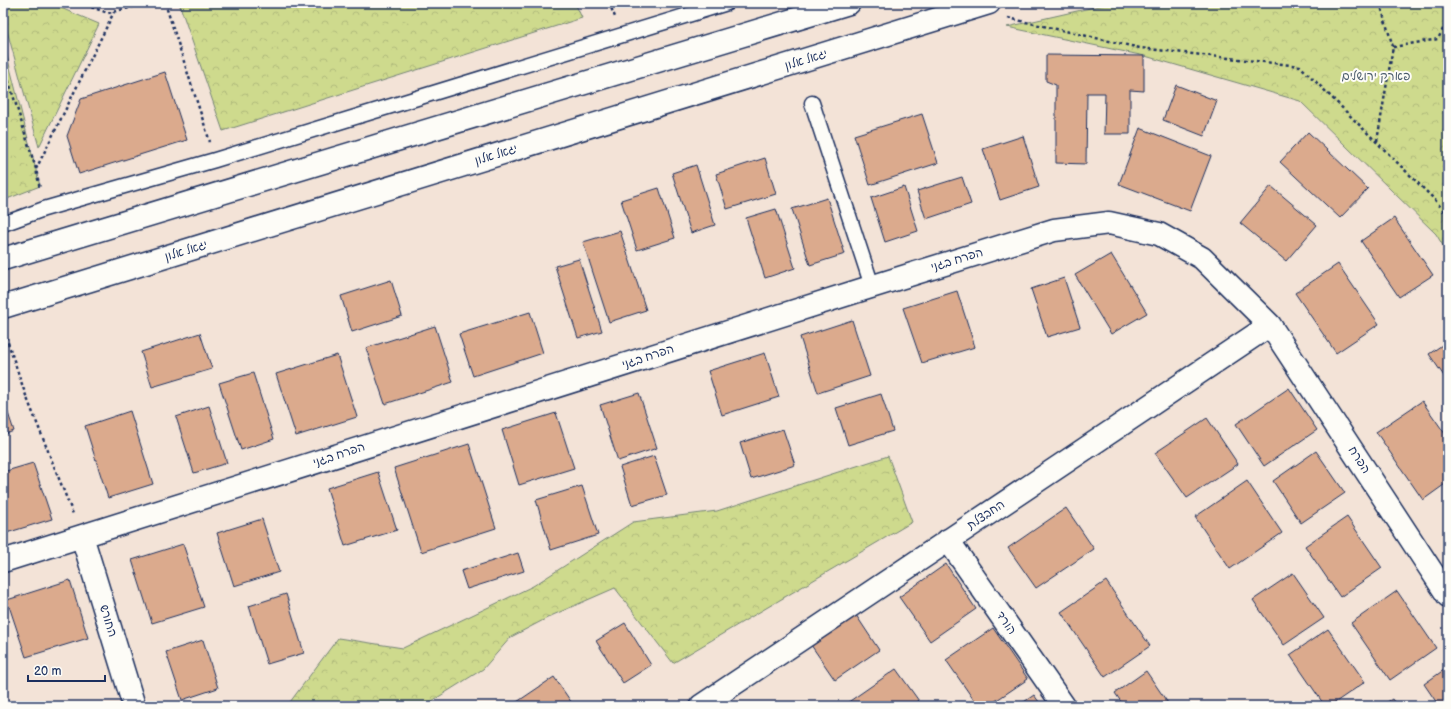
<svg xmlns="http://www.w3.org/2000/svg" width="1451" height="709" font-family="'Balsamiq Sans','Playpen Sans Hebrew',sans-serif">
<defs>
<pattern id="park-crowns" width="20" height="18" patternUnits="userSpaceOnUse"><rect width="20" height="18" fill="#ceda8d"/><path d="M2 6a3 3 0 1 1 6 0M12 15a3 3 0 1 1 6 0" fill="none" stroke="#b0bb7c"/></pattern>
</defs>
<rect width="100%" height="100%" fill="#f3e3d7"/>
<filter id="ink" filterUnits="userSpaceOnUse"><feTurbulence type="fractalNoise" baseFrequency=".025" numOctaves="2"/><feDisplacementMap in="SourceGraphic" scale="8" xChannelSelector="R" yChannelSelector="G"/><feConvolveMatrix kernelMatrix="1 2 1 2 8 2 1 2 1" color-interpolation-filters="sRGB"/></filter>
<g filter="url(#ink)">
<path fill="url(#park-crowns)" stroke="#748476" d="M3,3H49L99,24L39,147L3,16Z
M179,3H575L582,18L223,131Z
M1112,3H1448V254L1436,234L1300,101L1145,56L1007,27Z
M3,40L40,186L7,199L3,186Z
M888,456L912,522L673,663L615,588L553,615L511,637L483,669L424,706H287L338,638L403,648L533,586L633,522L717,511Z"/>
<path fill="#dbaa8d" stroke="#1b2f5e" d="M1046,55L1144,56V91L1130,90V134H1104L1105,93H1087L1086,164L1056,163V85L1046,81Z
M165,72L187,140L79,174L67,136L81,99Z
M1176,85L1217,101L1204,136L1163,120Z
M922,114L938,163L870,185L854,135Z
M1140,128L1211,156L1190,211L1119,184Z
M1308,132L1368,189L1340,218L1280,162Z
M1023,136L1039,187L1000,200L983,149Z
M765,158L776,194L727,209L716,174Z
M696,165L715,225L691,233L672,173Z
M962,177L971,204L926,219L917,191Z
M1271,186L1317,225L1286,261L1240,223Z
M904,187L918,231L885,242L871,198Z
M659,188L675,238L637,250L621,200Z
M827,198L845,254L810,265L792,209Z
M776,209L795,268L765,278L746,218Z
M1394,218L1433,275L1399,297L1361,241Z
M620,231L646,310L609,322L583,242Z
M1111,254L1147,313L1111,334L1075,275Z
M579,259L602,331L578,338L555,266Z
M1338,264L1379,324L1336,353L1295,293Z
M1064,278L1080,327L1047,337L1031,289Z
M391,280L402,316L352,332L341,296Z
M957,291L975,347L922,363L903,308Z
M530,312L543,353L473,376L459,334Z
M852,320L870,376L818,393L800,337Z
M435,326L453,382L385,404L366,348Z
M200,333L212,369L152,387L141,352Z
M1448,341V382L1429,354Z
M765,353L779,397L722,415L708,371Z
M337,355L357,417L296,436L276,374Z
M253,373L274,439L241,450L219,383Z
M1289,388L1317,430L1264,466L1236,424Z
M639,393L657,448L618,461L600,405Z
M881,394L893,431L848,445L836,408Z
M3,398L14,431L3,435Z
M1422,401L1448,438V482L1423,500L1376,432Z
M209,406L227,463L194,473L176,417Z
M130,411L153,484L108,498L85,426Z
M556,413L574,468L519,485L502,430Z
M1207,418L1238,464L1187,498L1155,453Z
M783,429L795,465L751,479L740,443Z
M469,444L496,528L421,552L394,468Z
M1316,451L1345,493L1301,523L1273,481Z
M654,456L667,495L632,505L620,467Z
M33,463L52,519L3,534V472Z
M378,472L397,530L345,546L327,488Z
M1247,481L1282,533L1230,569L1195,517Z
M582,486L598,535L551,550L536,500Z
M1066,508L1094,549L1036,588L1008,548Z
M1347,517L1382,568L1340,597L1305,546Z
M262,519L279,572L234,586L217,533Z
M183,544L204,607L152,623L132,560Z
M518,553L524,571L467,589L461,571Z
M946,564L976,609L930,641L899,597Z
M1293,573L1324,618L1284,645L1253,600Z
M70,580L88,638L26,657L7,600Z
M1106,581L1150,646L1105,677L1061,612Z
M1397,591L1436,648L1390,680L1351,623Z
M286,594L304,653L267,664L249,606Z
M856,615L879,650L835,680L811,645Z
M625,623L651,665L623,683L596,641Z
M993,628L1028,679L988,706H978L946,660Z
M1328,629L1365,682L1330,706H1325L1290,655Z
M203,640L218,688L182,700L166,652Z
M1448,667V706H1439L1424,684Z
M896,669L919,701L912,706H850L847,703Z
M1146,671L1170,706H1124L1115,693Z
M554,677L574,706H511Z
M1034,695L1042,706H1018Z
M1392,699L1397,706H1381Z"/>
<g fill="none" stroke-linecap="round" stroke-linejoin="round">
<defs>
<path id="lane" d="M812,103L872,286
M3,224L44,209L215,160L727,3"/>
<path id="street" d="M82,536L134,706
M948,540L1064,706
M3,561L861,290L1054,230L1109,223L1159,234L1202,258L1270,325L1448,596
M701,706L1270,325"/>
<path id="secondary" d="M3,259L849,3
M3,307L989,3"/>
</defs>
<use href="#lane" stroke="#1b2f5e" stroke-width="17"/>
<use href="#street" stroke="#1b2f5e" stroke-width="25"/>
<use href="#secondary" stroke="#1b2f5e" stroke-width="25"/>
<path stroke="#1b2f5e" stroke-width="2.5" stroke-dasharray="3 3" stroke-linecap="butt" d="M80,3L108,13L149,3
M165,3L210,142
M609,3L615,17
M1008,18L1140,48L1300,66L1436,201L1448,217
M1393,47L1438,39L1448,19
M3,63L36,169L40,189
M1377,141L1393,47L1380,3
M36,169L114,12
M4,331L25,393L73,514"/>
<use href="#lane" stroke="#fdfcf7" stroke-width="14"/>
<use href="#street" stroke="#fdfcf7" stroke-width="22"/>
<use href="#secondary" stroke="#fdfcf7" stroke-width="22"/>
</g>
</g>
<g text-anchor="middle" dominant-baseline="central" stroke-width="4" stroke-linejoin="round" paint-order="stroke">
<g font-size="12" fill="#1b2f5e" stroke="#fdfcf7">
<text transform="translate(806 60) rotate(-17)">יגאל אלון</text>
<text transform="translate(496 155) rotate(-17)">יגאל אלון</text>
<text transform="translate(186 251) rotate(-17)">יגאל אלון</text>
<text transform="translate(957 260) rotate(-17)">הפרח בגני</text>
<text transform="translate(648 357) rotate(-18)">הפרח בגני</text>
<text transform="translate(339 455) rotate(-18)">הפרח בגני</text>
<text transform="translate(1359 460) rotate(57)">הפרח</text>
<text transform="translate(986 515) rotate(-34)">החבצלת</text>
<text transform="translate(108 621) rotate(73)">החורש</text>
<text transform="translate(1006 623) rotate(55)">הורד</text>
</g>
<g font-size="12" fill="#485a6a" stroke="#fdfcf7">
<text x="1376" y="76">פארק ירושלים</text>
</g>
</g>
<rect width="1451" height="709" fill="none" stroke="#fdfcf7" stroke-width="16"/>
<rect x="8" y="8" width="1435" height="693" fill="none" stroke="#1b2f5e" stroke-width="1.5" filter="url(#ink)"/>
<path d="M28 675v6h77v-6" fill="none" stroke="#1b2f5e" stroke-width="2"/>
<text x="34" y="675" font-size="12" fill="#1b2f5e" stroke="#fdfcf7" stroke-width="3" paint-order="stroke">20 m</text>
</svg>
